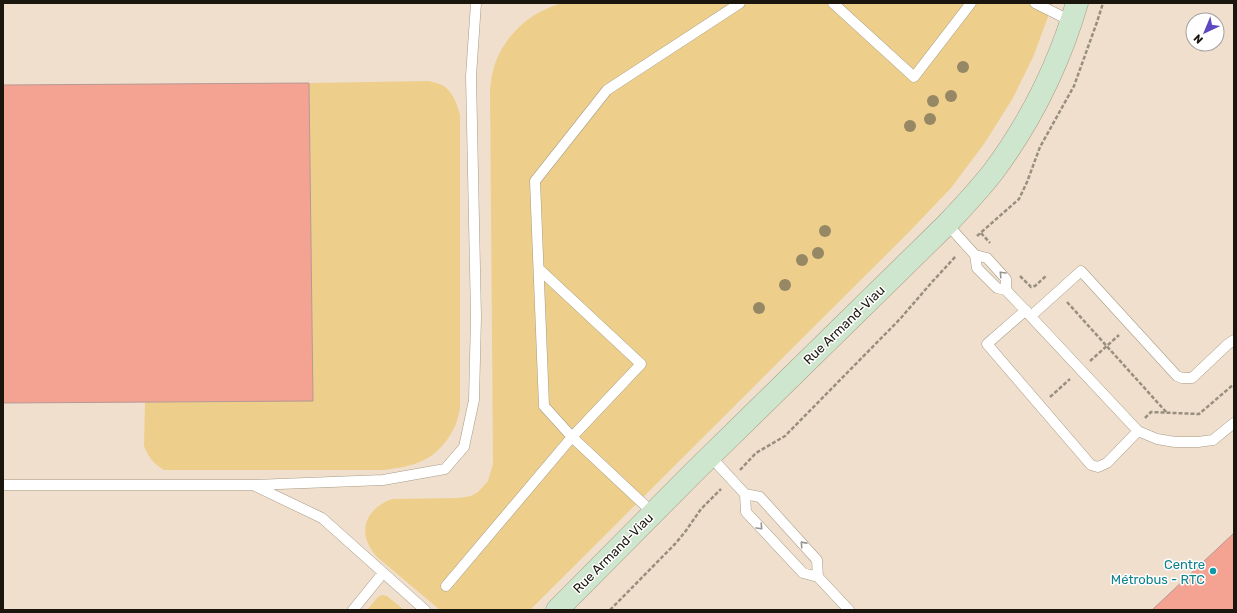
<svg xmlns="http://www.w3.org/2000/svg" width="1237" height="613" font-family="Rubik,sans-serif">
<rect width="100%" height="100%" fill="#f7ebd2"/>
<path fill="#f1dfce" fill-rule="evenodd" d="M3,3H1234V610H3ZM1193,20H1217V44H1193Z"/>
<path fill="#edcf8b" d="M561,3H1053L1034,55L1013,98L984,144L951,188L908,233L530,610H440L377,557C373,552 369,547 367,541C360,521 374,505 392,499L459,498L471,496L478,492L488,481L493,464L490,90C491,84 491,77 493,71C499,45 520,21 544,10C549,7 556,5 561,3Z
M429,81C433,82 438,83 442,85C453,91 457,104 460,115V409C458,416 457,424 453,430C437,460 416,466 384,470H164C154,464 148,457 144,446L145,402L313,401L309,83Z
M382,595L387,596L404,610H367L378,597Z"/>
<path fill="#f4a393" stroke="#b59993" d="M309,83L313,401L3,403V85Z
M1234,533V610H1152Z"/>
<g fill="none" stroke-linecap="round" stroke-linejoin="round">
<defs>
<path id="lane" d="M833,3L914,77L971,3
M1035,3L1071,21
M947,224L975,255L987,258L1006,279V290
M975,255L977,268L997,288L1006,290L1138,431L1157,439L1175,442H1198L1213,440L1234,423
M1026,310L987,344L1091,465L1098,467L1107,463L1138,431
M1031,316L1081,271L1177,376L1182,378H1192L1228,344L1234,340
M710,456L745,494L760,497L817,560L818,577
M3,485H253L383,480L445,469L464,447L474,400L476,317L471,76L476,3
M255,486L322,518L425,610
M745,494L746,512L803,573L818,577L849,610
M653,513L572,437L544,406L535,181L607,90L740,3
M446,586L572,437L641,364L539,269
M353,610L383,573"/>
<path id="secondary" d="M557,610L695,471L947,224C963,207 979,190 993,172C1031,121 1059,64 1077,3"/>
</defs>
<use href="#lane" stroke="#a69c84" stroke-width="11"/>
<use href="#secondary" stroke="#a69c84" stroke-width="23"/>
<path stroke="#988f7d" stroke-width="2.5" stroke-dasharray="4 2" stroke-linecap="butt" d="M981,233L990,243
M977,236L1019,199L1027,182L1040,147L1074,86L1097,22L1103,3
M1020,276L1031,287L1035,286L1047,275
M1067,302L1167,413
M1090,361L1119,335
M1050,397L1070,379
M1145,418L1151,412L1199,414L1234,384
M740,470L756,453L785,436L900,319L932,282L956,256
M610,610L675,544L685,532L701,509L721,489"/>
<use href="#lane" stroke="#fff" stroke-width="10"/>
<use href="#secondary" stroke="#cfe6ce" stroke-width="22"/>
</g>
<g fill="#968765">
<circle cx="963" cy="67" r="6"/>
<circle cx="951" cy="96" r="6"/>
<circle cx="933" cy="101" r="6"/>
<circle cx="930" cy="119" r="6"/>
<circle cx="910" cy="126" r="6"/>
<circle cx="825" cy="231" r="6"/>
<circle cx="818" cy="253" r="6"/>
<circle cx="802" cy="260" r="6"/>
<circle cx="785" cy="285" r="6"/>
<circle cx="759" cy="308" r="6"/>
</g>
<defs><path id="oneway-chevron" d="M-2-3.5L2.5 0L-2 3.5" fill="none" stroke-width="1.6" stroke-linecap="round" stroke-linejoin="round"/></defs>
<g stroke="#989692">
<use href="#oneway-chevron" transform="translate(1002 274) rotate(-133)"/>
<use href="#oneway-chevron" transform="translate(760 527) rotate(47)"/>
<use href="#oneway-chevron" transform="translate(803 544) rotate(-132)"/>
</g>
<circle fill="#0f9aa8" stroke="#fff" stroke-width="1.5" cx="1213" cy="571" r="4"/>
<g text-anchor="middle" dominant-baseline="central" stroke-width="3" stroke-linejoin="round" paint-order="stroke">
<g font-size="13" fill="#1a160d" stroke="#fff">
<text transform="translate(844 325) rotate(-44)">Rue Armand-Viau</text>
<text transform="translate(613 553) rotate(-45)">Rue Armand-Viau</text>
</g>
<g font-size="13" fill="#0d838f" stroke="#fff" text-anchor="end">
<text x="1205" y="564">Centre<tspan x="1205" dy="15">Métrobus - RTC</tspan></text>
</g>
</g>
<rect width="1237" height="613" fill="none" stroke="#1a160d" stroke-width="8"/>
<g transform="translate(1205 32) rotate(224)"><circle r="19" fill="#ffffff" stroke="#a3a29e"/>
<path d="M0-3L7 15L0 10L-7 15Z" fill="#5e48c0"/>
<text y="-6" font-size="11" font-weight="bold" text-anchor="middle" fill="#1a160d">N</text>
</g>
</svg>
